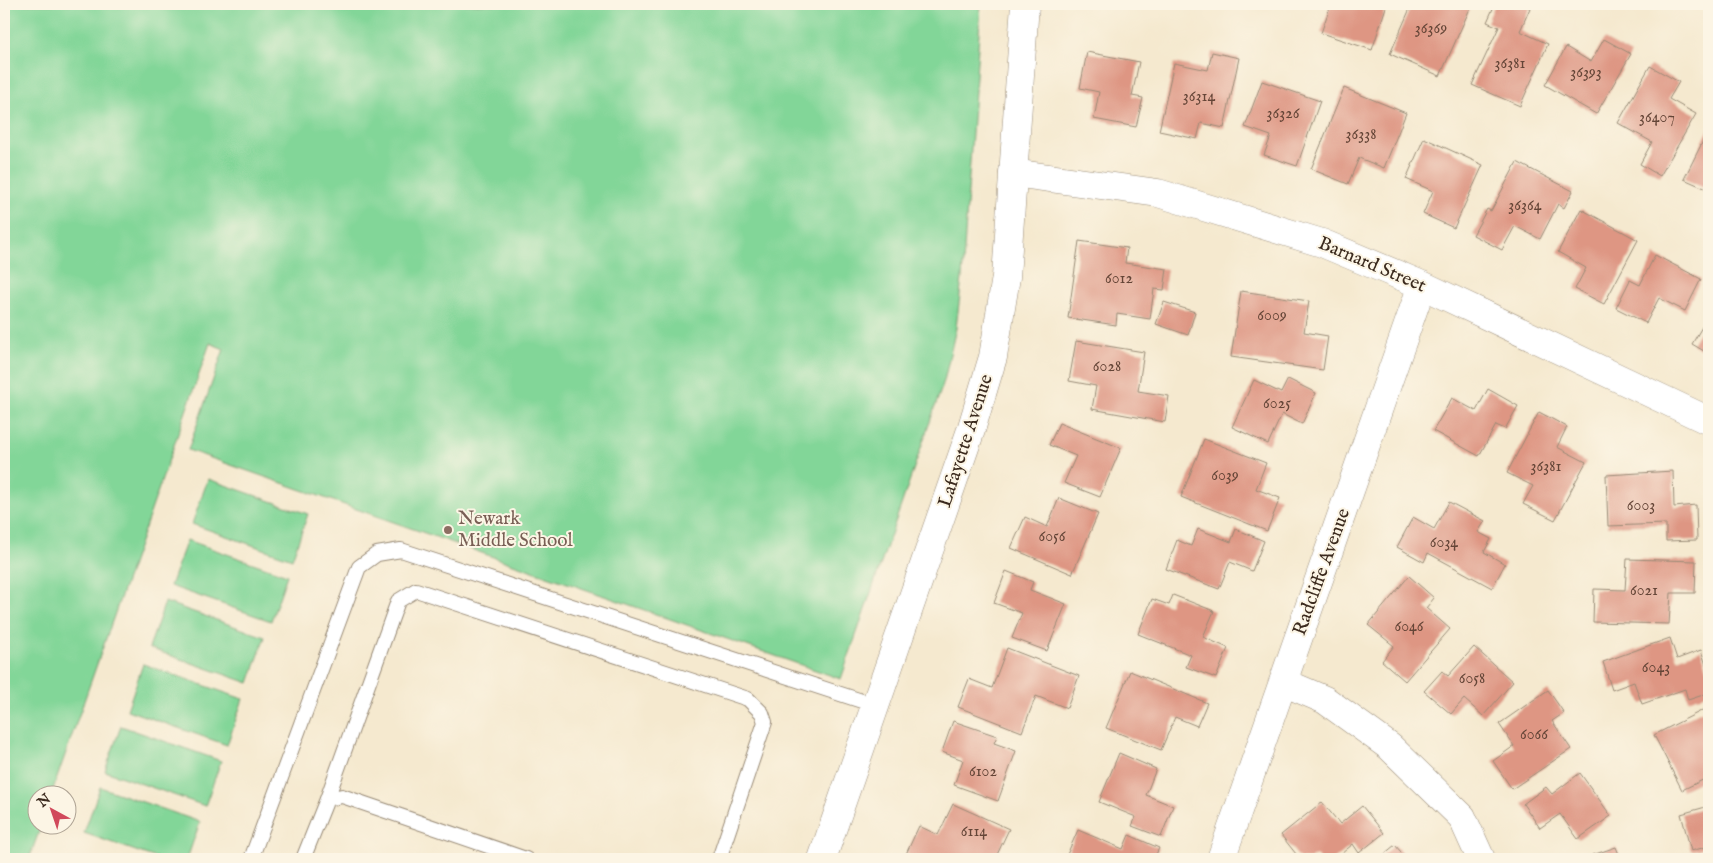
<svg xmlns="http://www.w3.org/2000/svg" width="1713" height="863" font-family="'IM FELL English',serif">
<rect width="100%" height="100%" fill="#fcf5e5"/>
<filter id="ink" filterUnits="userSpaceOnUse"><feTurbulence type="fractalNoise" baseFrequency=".02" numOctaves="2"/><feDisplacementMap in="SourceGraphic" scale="10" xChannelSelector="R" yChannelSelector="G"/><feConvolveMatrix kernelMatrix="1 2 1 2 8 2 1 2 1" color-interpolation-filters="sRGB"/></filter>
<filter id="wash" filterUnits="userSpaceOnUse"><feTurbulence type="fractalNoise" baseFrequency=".0096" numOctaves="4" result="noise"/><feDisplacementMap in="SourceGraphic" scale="20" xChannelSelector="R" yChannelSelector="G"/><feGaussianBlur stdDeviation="1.12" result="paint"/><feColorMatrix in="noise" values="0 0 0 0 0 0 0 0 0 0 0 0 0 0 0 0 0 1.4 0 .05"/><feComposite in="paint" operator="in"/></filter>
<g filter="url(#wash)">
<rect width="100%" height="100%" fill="#f5e9cf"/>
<path fill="#82d698" stroke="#5e805b" d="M4,4H981L962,278L956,328L944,381L841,679L188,450L224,349L210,343L51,795L38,796V826H41L29,859H4Z
M208,479L308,514L292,559L192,524Z
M187,540L287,575L271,621L170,586Z
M165,602L265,637L249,683L149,648Z
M143,664L243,699L227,745L127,710Z
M121,726L221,761L205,806L105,771Z
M100,787L200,822L187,859H159L84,833Z"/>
<g id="blocks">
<path fill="#de9683" d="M1331,4H1387L1372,50L1321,33Z
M1412,4H1472L1440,76L1390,54Z
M1495,4H1521L1530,8L1520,31L1548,44L1520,106L1472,85L1499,27L1487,22Z
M1604,39L1631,54L1596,114L1545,85L1566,47L1591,62Z
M1087,52L1139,62L1132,96L1143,98L1136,127L1094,119L1099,92L1080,88Z
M1212,52L1239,58L1224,128L1201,123L1197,139L1159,131L1174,63L1208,70Z
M1650,66L1679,82L1669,99L1696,114L1660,176L1640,164L1652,142L1618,123Z
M1262,81L1320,101L1297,166L1264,155L1271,136L1245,127Z
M1344,88L1406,113L1384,168L1359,158L1348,184L1311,169Z
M1709,129V190L1684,179Z
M1424,138L1483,165L1454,228L1423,214L1433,191L1406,179Z
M1517,162L1573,191L1564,208L1558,204L1540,239L1515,226L1502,250L1473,235L1487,209L1491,211Z
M1581,209L1638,240L1604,304L1575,289L1586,268L1558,252Z
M1079,241L1127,248L1125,263L1167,269L1164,290L1154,289L1150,319L1117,314L1116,325L1068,318Z
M1655,255L1701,279L1685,311L1659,298L1646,323L1616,308L1630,280L1640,285Z
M1241,291L1309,301L1304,332L1328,336L1323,370L1231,357Z
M1164,302L1195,312L1188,335L1156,324Z
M1709,315V354L1692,344Z
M1076,341L1144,352L1138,391L1169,396L1165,422L1092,409L1096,386L1069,381Z
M1288,379L1316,393L1302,424L1282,414L1268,444L1232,427L1254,380L1281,393Z
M1488,389L1518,406L1505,429L1496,425L1479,456L1433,431L1452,398L1476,411Z
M1539,412L1567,427L1557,447L1586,462L1555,520L1523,504L1533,486L1507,473Z
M1059,423L1121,448L1100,497L1064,483L1076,456L1049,445Z
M1204,439L1266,463L1256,489L1280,498L1267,531L1181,497Z
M1673,471L1674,507L1696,505L1697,540L1666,541V524L1608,526L1606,475Z
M1059,498L1098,514L1072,574L1011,548L1025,517L1047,527Z
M1449,502L1485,521L1478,532L1491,539L1484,552L1505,564L1492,588L1428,553L1424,562L1397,547L1413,517L1434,529Z
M1198,529L1231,542L1236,529L1264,541L1252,571L1230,562L1219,589L1166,569L1177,540L1191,546Z
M1627,559L1696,561L1695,593H1671L1669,624L1593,622L1594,589L1625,590Z
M1006,571L1033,582L1030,590L1066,604L1047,651L1012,638L1022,613L994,603Z
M1409,576L1434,598L1426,608L1450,629L1405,681L1382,661L1394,646L1368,625Z
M1173,595L1214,611L1203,637L1228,648L1216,678L1186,667L1191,655L1138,634L1152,599L1169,605Z
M1670,638L1677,659L1701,650L1709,674V693L1688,700L1685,689L1642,704L1634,682L1612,690L1603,662Z
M1474,647L1513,682L1483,716L1464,699L1451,714L1424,691L1442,671L1448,676Z
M1007,648L1079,676L1067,708L1036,696L1022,732L958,707L969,679L992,688Z
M1130,671L1207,703L1197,726L1175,717L1161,750L1106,728Z
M1548,690L1564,713L1552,721L1571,749L1512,789L1493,761L1514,746L1499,724Z
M1709,707V777L1682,790L1654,735Z
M953,721L997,736L994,743L1016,751L998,801L954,785L963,760L942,752Z
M1119,753L1156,769L1146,795L1173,806L1161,837L1132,826L1136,817L1099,802Z
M1580,773L1611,816L1578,839L1560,814L1540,828L1523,804L1546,787L1552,794Z
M1322,802L1340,824L1362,806L1384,833L1359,853L1353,844L1335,859H1320L1316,855L1310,859H1300L1281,835Z
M953,804L1009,829L995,859H951L940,854L938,859H918L906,854L919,826L938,835Z
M1709,806V856L1706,847L1691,851L1681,814Z
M1078,830L1123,849L1129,835L1159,848L1154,859H1065Z
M1395,845L1407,859H1378Z
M1616,847L1621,859H1581Z"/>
</g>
</g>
<g filter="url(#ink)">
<use href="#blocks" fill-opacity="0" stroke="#988a76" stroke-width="1"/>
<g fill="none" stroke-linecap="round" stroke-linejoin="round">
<defs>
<path id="lane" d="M327,799L398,601L416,590L748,699L762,713L765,722L719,859
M251,859L359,567L377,554L401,550L877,706
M303,859L327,799L342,796L526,859"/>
<path id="street" d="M1013,173L1158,193L1322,243L1422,285L1709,421
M1283,682L1325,700L1390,747L1462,817L1481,859
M1221,859L1422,285"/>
<path id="secondary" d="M822,859L971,430L993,357L1006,277L1025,4"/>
</defs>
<use href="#lane" stroke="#988a76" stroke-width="16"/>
<use href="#street" stroke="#988a76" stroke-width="29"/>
<use href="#secondary" stroke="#988a76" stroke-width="29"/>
<use href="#lane" stroke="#fff" stroke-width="14"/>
<use href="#street" stroke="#fff" stroke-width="28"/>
<use href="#secondary" stroke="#fff" stroke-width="28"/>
</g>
</g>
<circle fill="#8d6e63" stroke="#fcf5e5" stroke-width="2" cx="448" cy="530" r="5"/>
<g text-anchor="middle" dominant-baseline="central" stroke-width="4" stroke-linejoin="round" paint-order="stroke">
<g font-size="16" fill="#644537">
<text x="1431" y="29">36369</text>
<text x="1510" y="64">36381</text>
<text x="1586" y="73">36393</text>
<text x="1199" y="97">36314</text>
<text x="1283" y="114">36326</text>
<text x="1657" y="118">36407</text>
<text x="1361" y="135">36338</text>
<text x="1525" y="206">36364</text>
<text x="1119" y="279">6012</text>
<text x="1272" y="316">6009</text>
<text x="1107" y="367">6028</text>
<text x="1277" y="404">6025</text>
<text x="1546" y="467">36381</text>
<text x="1225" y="476">6039</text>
<text x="1641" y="506">6003</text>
<text x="1052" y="537">6056</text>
<text x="1444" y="543">6034</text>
<text x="1644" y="591">6021</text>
<text x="1409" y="627">6046</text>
<text x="1656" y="668">6043</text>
<text x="1472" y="679">6058</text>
<text x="1534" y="735">6066</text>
<text x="983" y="772">6102</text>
<text x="974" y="832">6114</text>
</g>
<g font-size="19" fill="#3b2a1e" stroke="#fcf5e5">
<text transform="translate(1372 265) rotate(23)">Barnard Street</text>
<text transform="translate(966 441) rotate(-72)">Lafayette Avenue</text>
<text transform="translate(1322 572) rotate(-70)">Radcliffe Avenue</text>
</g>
<g font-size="19" fill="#785e54" stroke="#fcf5e5" text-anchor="start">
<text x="458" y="519">Newark<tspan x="458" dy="22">Middle School</tspan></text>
</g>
</g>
<rect width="1713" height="863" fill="none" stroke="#fcf5e5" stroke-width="20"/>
<g transform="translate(52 810) rotate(320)"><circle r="24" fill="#fcf5e5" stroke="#afa495"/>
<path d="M0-4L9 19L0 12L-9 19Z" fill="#d1495b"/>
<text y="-8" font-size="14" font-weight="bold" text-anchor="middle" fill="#3b2a1e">N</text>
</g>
</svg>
